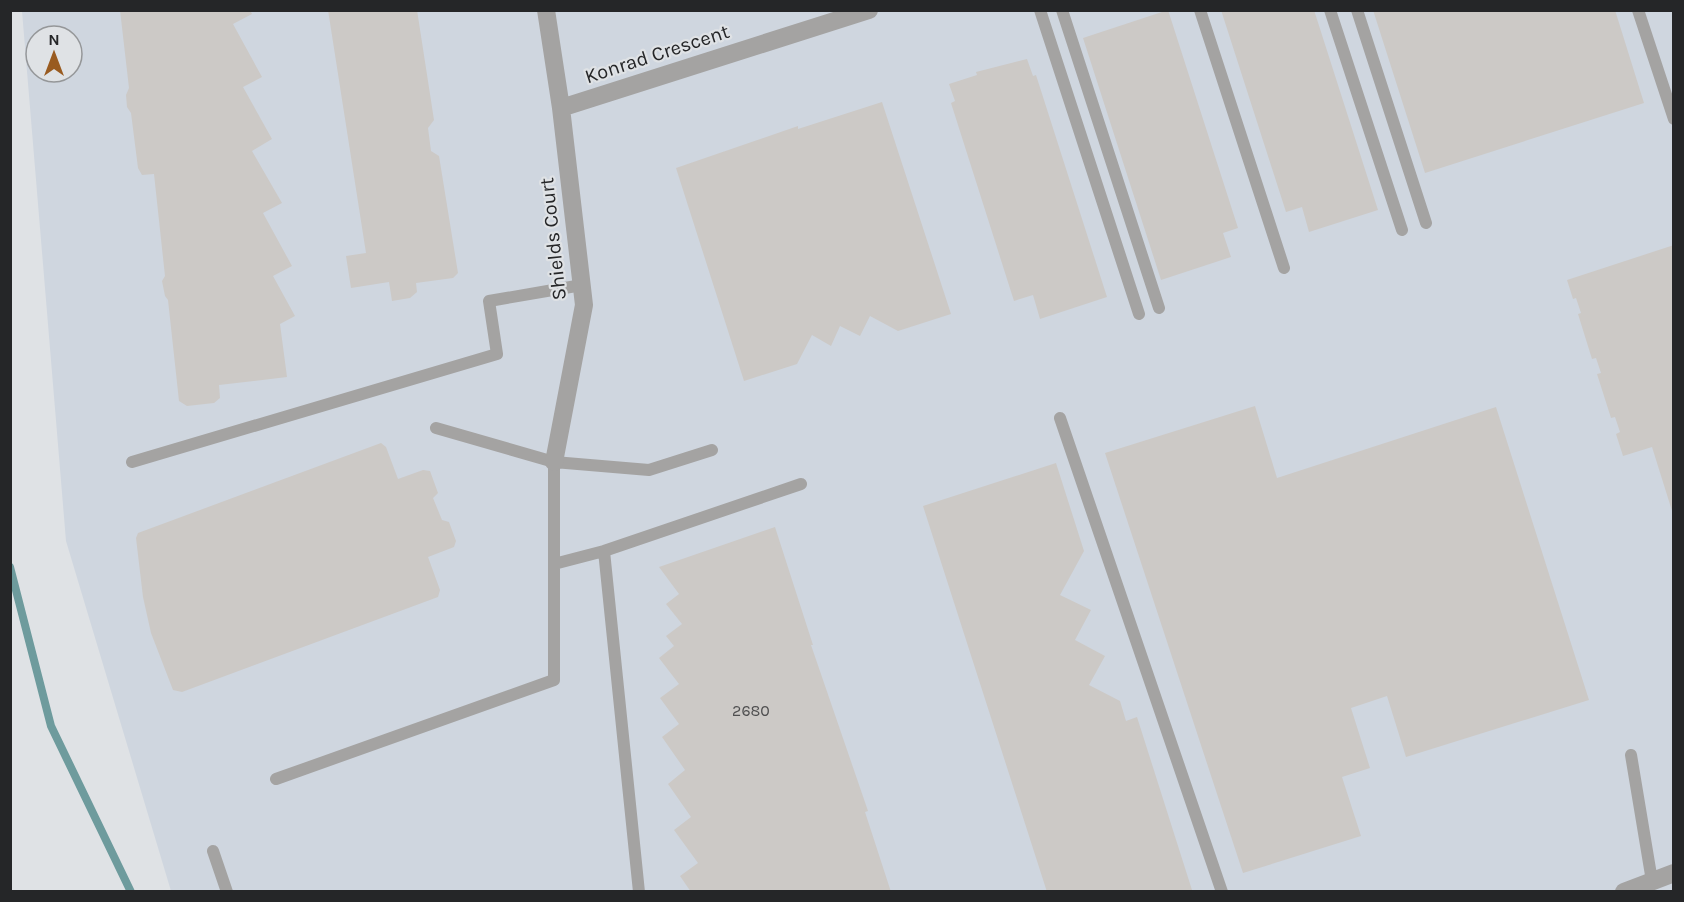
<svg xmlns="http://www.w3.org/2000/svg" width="1684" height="902" font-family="Karla,sans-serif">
<rect width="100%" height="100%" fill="#dfe2e5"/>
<path fill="#cfd6df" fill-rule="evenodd" d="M22,11H1673V891H171L66,541ZM36,36H72V72H36Z"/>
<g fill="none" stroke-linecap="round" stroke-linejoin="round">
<path stroke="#6e9b9d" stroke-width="8" d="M10,567L51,726L131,892"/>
</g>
<path fill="#ccc9c6" d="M120,10H250L252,14L233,24L262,77L243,87L272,139L252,151L282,203L263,213L292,266L273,276L295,316L280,324L287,377L219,385L220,398L214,403L187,406L179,401L168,300L165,296L162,281L165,276L154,174L142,175L138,168L131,113L127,107L126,95L129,88Z
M328,10H417L434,120L428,128L431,151L439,156L458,273L453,278L416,283L417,292L410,298L392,301L389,282L351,288L346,256L366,253Z
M1168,10L1238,228L1223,233L1231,257L1161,280L1083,38Z
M1221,10H1314L1378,210L1309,232L1302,207L1286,212Z
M1373,10H1615L1644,103L1425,173Z
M1027,59L1033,76L1036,75L1107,297L1040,319L1033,295L1014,301L951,103L955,101L949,84L977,75L976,72Z
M882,102L951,314L898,331L870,316L860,336L840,326L831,346L812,335L797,364L744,381L676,168L798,126V129Z
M1674,245V514H1673L1652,447L1623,456L1616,434L1620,432L1615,417L1611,418L1597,374L1601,373L1596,358L1592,359L1578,314L1581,313L1576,298L1573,299L1567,280Z
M1255,406L1277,478L1496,407L1589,700L1406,757L1387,696L1351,708L1370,768L1342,777L1361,836L1243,873L1105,453Z
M381,443L386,447L398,479L423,470L430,471L438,493L433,498L442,520L449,522L456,541L454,547L428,557L440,590L438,597L182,692L173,690L151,633L143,597L136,538L138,533Z
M1056,463L1084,551L1060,595L1091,610L1075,640L1105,656L1089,685L1120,701L1126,721L1137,717L1192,890L1186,892H1047L923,506Z
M775,527L813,645H811L868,811L865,812L891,892H691L680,876L698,863L674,830L691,817L668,784L685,770L662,737L679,724L660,698L679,684L659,658L674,646L666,636L682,624L666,604L679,594L659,567Z"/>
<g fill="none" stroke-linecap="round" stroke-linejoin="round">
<path stroke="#a4a3a2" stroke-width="12" d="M1040,10L1139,314
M1062,10L1159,308
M1200,10L1284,268
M1330,10L1402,230
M1357,10L1426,223
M1638,10L1674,119
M1060,418L1222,892
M436,428L554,462L649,470L712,450
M132,462L497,354L489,301L582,285
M604,551L639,892
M554,564L604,551L801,484
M1631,755L1652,881
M276,779L554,680V462
M213,851L227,892"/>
<path stroke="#a4a3a2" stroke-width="18" d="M546,10L561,108L584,305L554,462
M561,108L869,10
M1624,892L1674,873"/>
</g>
<g text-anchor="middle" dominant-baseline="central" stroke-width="4.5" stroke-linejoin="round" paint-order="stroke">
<g font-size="16" fill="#4f4f50">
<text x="751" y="710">2680</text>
</g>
<g font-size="20" fill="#252628" stroke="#dfe2e5">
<text transform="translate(657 54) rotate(-18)">Konrad Crescent</text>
<text transform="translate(553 239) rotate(-96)">Shields Court</text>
</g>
</g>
<rect width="1684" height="902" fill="none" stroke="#252628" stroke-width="24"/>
<g transform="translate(54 54)"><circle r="28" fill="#dfe2e5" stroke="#959799" stroke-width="1.5"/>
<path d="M0-4.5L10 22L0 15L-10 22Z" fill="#995b20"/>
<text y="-9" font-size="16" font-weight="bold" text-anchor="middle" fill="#252628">N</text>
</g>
</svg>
